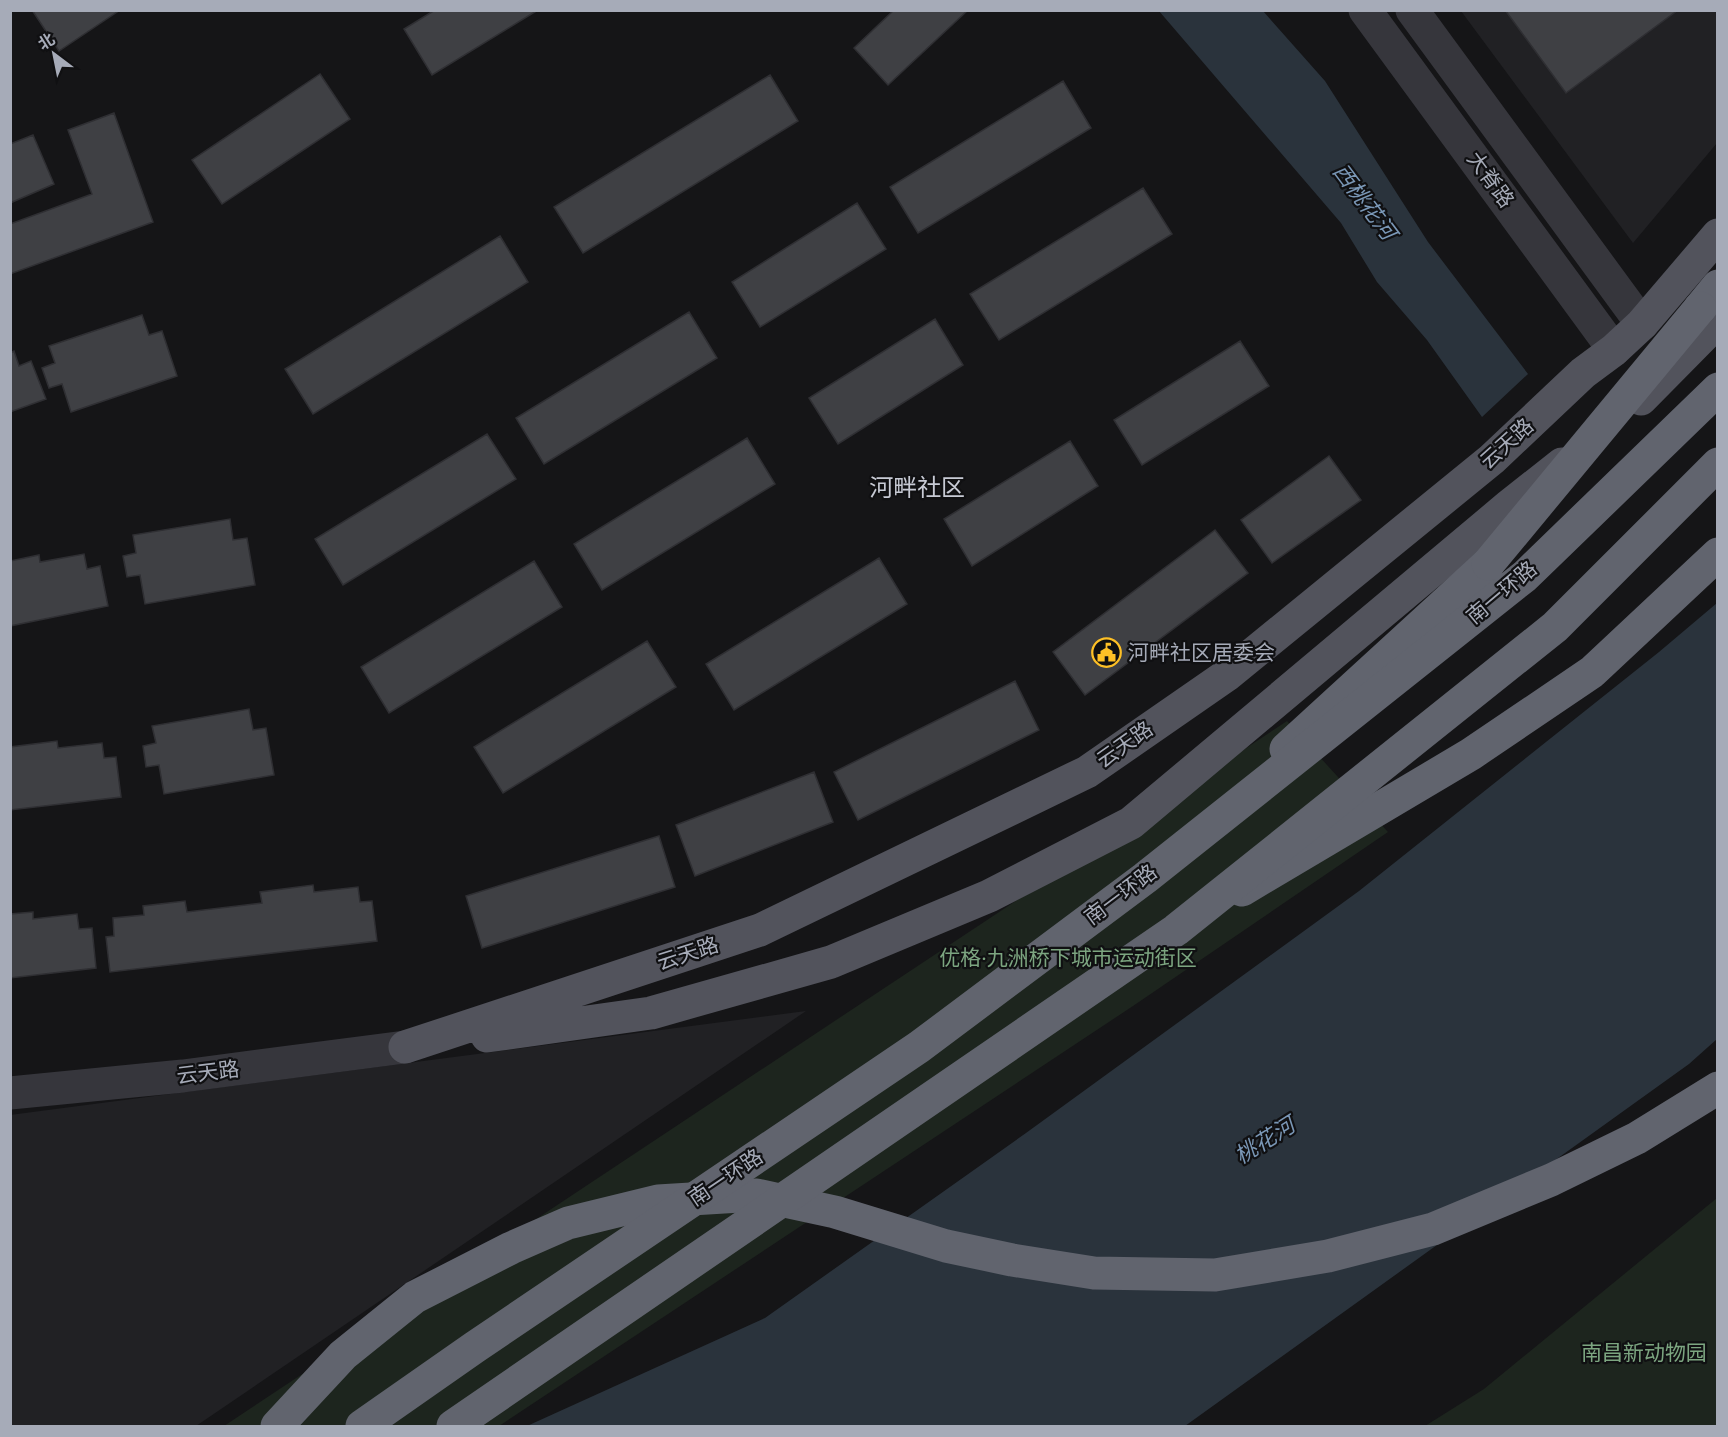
<svg xmlns="http://www.w3.org/2000/svg" width="1728" height="1437" font-family="'Varela Round','Noto Sans SC',sans-serif">
<rect width="100%" height="100%" fill="#151517"/>
<path fill="#212124" d="M1461,11H1717V143L1633,243Z
M806,1011L196,1426H11L10,1115Z"/>
<path fill="#1d251e" d="M1287,721L1388,832L1133,1006L499,1426H224Z
M1717,1198V1426H1425L1484,1389Z"/>
<path fill="#2a333c" d="M1159,11H1263L1325,81L1428,242L1528,374L1482,417L1427,340L1377,282L1341,223Z
M1717,603V1039L1689,1064L1185,1426H527L765,1318L1026,1133L1359,891L1659,652Z"/>
<path fill="#3f4044" stroke="#2f2f33" stroke-width="1.5" d="M32,10H120L59,51Z
M435,10H538L432,75L404,29Z
M894,10H968L888,85L854,48Z
M1505,10H1678L1566,93Z
M320,74L350,119L222,204L192,160Z
M770,75L798,121L583,253L554,207Z
M1063,81L1091,128L918,233L890,187Z
M114,113L153,222L10,274V224L92,194L68,130Z
M33,135L54,184L10,203V144Z
M1143,188L1172,234L999,340L970,294Z
M857,203L886,249L760,327L732,282Z
M500,236L528,282L313,414L285,369Z
M689,312L717,358L544,464L516,418Z
M142,315L149,335L162,331L177,376L71,412L62,384L49,388L42,368L55,363L49,346Z
M935,319L963,365L838,444L809,398Z
M1240,341L1269,386L1142,465L1114,420Z
M14,351L19,366L31,361L46,399L10,412V353Z
M487,434L516,479L343,585L315,539Z
M747,438L775,484L602,590L574,544Z
M1070,441L1098,486L972,566L944,519Z
M1329,456L1361,500L1272,563L1241,520Z
M230,519L233,540L247,538L255,585L145,604L140,575L127,577L123,556L136,553L133,535Z
M1215,530L1248,573L1085,695L1053,652Z
M84,554L87,569L100,566L108,606L10,626V561L39,555L40,562Z
M879,558L907,604L734,710L706,664Z
M534,561L562,607L389,713L361,667Z
M647,641L676,687L503,793L474,747Z
M1015,681L1039,730L858,820L834,772Z
M249,709L253,730L266,728L274,775L164,794L159,765L146,767L143,746L156,743L152,726Z
M57,741L58,748L102,743L104,758L116,757L121,797L10,810V747Z
M814,772L833,822L695,876L676,825Z
M659,836L675,887L482,948L466,896Z
M313,885L314,892L358,887L360,902L372,901L377,941L110,972L106,937L114,936L113,918L144,915L143,906L185,901L187,912L262,903L260,892Z
M33,912V919L77,914L79,929L92,928L96,968L10,978V914Z"/>
<g fill="none" stroke-linecap="round" stroke-linejoin="round">
<path stroke="#36363c" stroke-width="33" d="M1365,10L1614,350
M1412,10L1642,324
M10,1093L183,1076L405,1047"/>
<path stroke="#52535c" stroke-width="33" d="M1641,399L1718,321
M487,1036L651,1013L831,962L989,896L1131,823L1510,505L1562,464
M405,1047L760,930L1087,772L1227,675L1492,459L1583,373L1614,350L1642,324L1718,235"/>
<path stroke="#61646e" stroke-width="33" d="M1700,308L1718,286
M1286,749L1488,564
M1242,890L1471,754L1592,672L1718,554
M277,1426L343,1355L415,1297L511,1248L568,1223L658,1201L757,1195L835,1212L946,1246L1012,1260L1094,1273L1215,1275L1328,1256L1433,1229L1551,1180L1637,1138L1718,1088"/>
<path stroke="#61646e" stroke-width="33" d="M1488,564L1700,308
M362,1426L475,1347L919,1047L1145,878L1525,576L1718,389
M453,1426L1176,930L1555,627L1718,464"/>
</g>
<defs>
<symbol id="civic-ring" viewBox="-11 -11 22 22"><circle r="9.5" fill="#101012" stroke="#fec026" stroke-width="1.5"/><path d="M-.6-6.5H3V-4.5H.6V-3L4-1V1h2V6H-6V1h2V-1L-.6-3ZM-1.2 2.5V6h2.4V2.5Z" fill="#fec026"/></symbol>
</defs>
<g fill-rule="evenodd">
<use href="#civic-ring" x="1090" y="636" width="33" height="33"/>
</g>
<g text-anchor="middle" dominant-baseline="central" stroke-width="4.5" stroke-linejoin="round" paint-order="stroke">
<g font-size="21" fill="#a6abb8" stroke="#101012">
<text transform="translate(1490 180) rotate(54)">大脊路</text>
<text transform="translate(1507 444) rotate(-42)">云天路</text>
<text transform="translate(1502 593) rotate(-40)">南一环路</text>
<text transform="translate(1125 745) rotate(-35)">云天路</text>
<text transform="translate(1121 895) rotate(-37)">南一环路</text>
<text transform="translate(688 954) rotate(-18)">云天路</text>
<text transform="translate(208 1073) rotate(-7)">云天路</text>
<text transform="translate(726 1178) rotate(-34)">南一环路</text>
</g>
<g font-size="21" fill="#a6abb8" stroke="#101012" text-anchor="start">
<text x="1128" y="653">河畔社区居委会</text>
</g>
<g font-size="21" fill="#7ca580" stroke="#101012">
<text x="1068" y="958">优格·九洲桥下城市运动街区</text>
<text x="1644" y="1353">南昌新动物园</text>
</g>
<g font-size="22" font-style="italic" fill="#7a97b6" stroke="#101012">
<text transform="translate(1364 202) rotate(53)">西桃花河</text>
<text transform="translate(1265 1141) rotate(-32)">桃花河</text>
</g>
<g font-size="24" fill="#c7cad4" stroke="#101012">
<text x="917" y="488">河畔社区</text>
</g>
</g>
<rect width="1728" height="1437" fill="none" stroke="#a6abb8" stroke-width="24"/>
<g transform="translate(54 54) rotate(328)" stroke="#101012" stroke-width="4.5" paint-order="stroke">
<path d="M0-4.5L10 22L0 15L-10 22Z" fill="#a6abb8"/>
<text y="-9" font-size="16" font-weight="bold" text-anchor="middle" fill="#a6abb8">北</text>
</g>
</svg>
